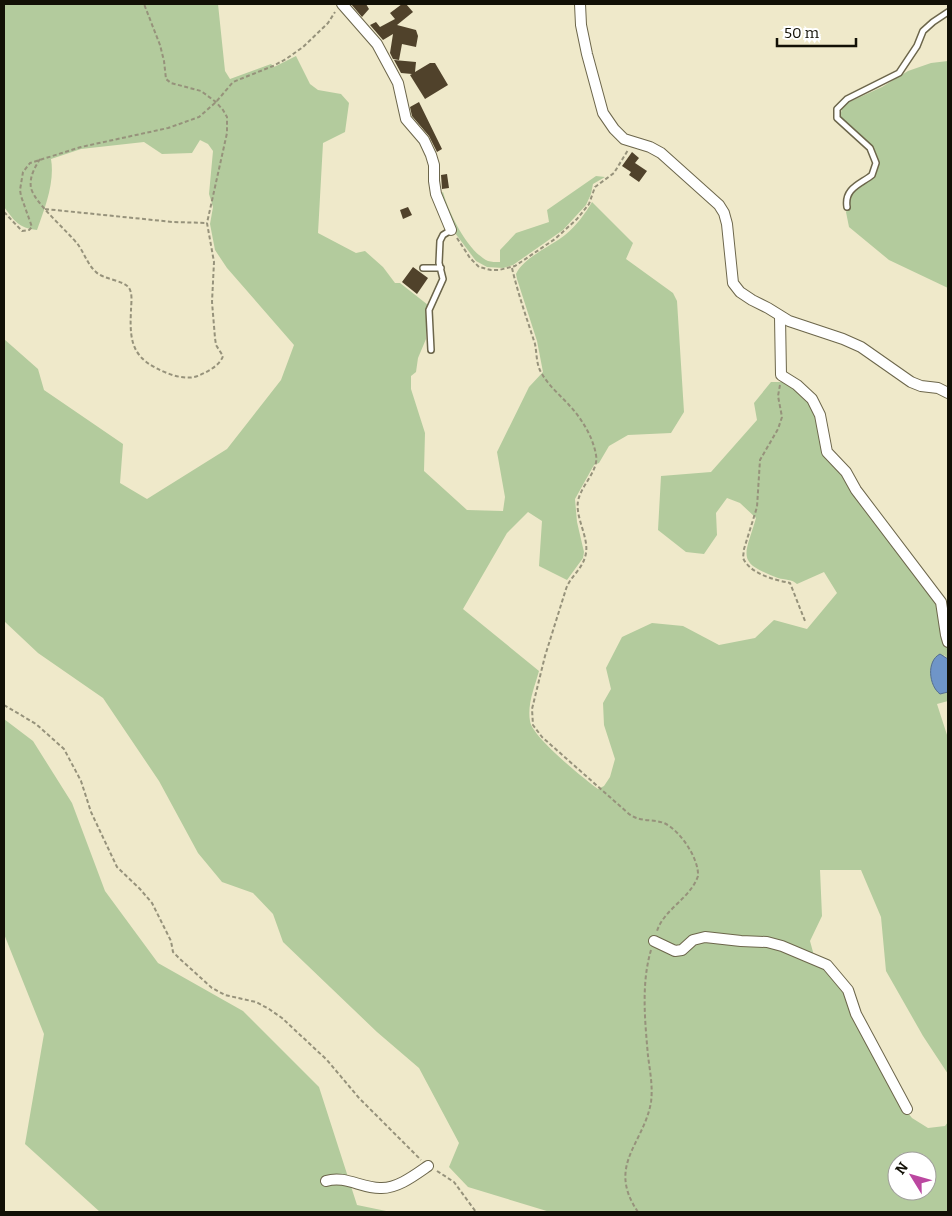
<svg xmlns="http://www.w3.org/2000/svg" width="952" height="1216" font-family="Bitter,serif">
<rect width="100%" height="100%" fill="#efe9ca"/>
<path fill="#b3cb9d" fill-rule="evenodd" d="M4,4H218L225,71L230,79L271,64L274,67L296,56L310,84L318,90L341,94L349,103L345,132L323,143L318,233L356,253L365,251L383,267L395,283H400L428,305L426,316V339L418,358L416,372L411,376V389L425,433L424,471L467,510L503,511L505,497L497,452L529,387L543,372L537,341L517,279L516,274C523,258 551,246 565,235C576,226 585,214 592,202L633,243L626,259L673,293L677,301L684,412L671,433L628,435L609,446L599,463L594,465L575,499L577,522L584,552L583,558L567,580L539,566L542,521L528,512L507,533L463,609L539,671C535,686 527,704 530,721C532,737 583,778 598,789L604,786L610,777L615,759L604,725L603,703L611,689L606,668L622,637L652,623L683,626L719,645L755,638L774,620L807,629L837,593L824,572L797,584C792,579 785,580 778,578C735,562 745,556 756,518L740,503L727,498L716,513L717,535L704,554L686,552L658,530L661,476L711,472L757,420L754,403L771,382H785L796,387L816,411L823,448L844,474L936,601L948,645V659L944,655L940,694L948,692V701L937,704L948,738V1074L923,1036L886,971L881,917L861,870H820L822,916L810,941L816,963L835,976L903,1107L912,1118L928,1128L945,1126L948,1122V1212H550L468,1187L449,1167L459,1143L419,1068L377,1032L283,942L273,914L253,893L222,882L198,853L159,781L103,698L38,653L4,621V339L38,369L44,390L123,444L120,483L147,499L227,449L281,380L294,345L227,268L215,250L210,224L213,207L209,194L213,151L208,144L200,140L192,153L162,154L144,142L81,149L51,159C55,182 45,208 37,230C18,228 15,221 4,207ZM897,1161H927V1191H897Z
M948,61V288L889,260L849,227L846,212L848,208C845,186 875,186 878,167C882,142 848,135 840,116L842,109L847,103L882,87L908,71L931,63Z
M596,176L605,177L593,184L591,194L586,205L563,230L513,265L503,268L487,267L476,261L452,229L439,194L443,192C449,213 467,251 488,261C491,262 496,262 500,262V250L516,233L549,222L547,210Z
M4,719L33,741L72,803L105,891L158,963L243,1011L319,1087L357,1205L391,1212H100L25,1144L44,1034L4,934Z"/>
<path fill="#6f95c8" stroke="#536d8e" d="M940,654L948,659V692L940,694C929,686 926,661 940,654Z"/>
<path fill="#50422b" d="M351,4H366L369,9L362,17Z
M402,4H406L413,12L397,25L416,30L418,36L416,47L402,44L399,60L393,59L390,53L393,34L383,40L370,25L376,22L380,27L395,19L390,13Z
M394,60L416,62L415,72L430,63H435L448,85L425,99L410,75L412,74L401,73Z
M419,102L442,149L437,152L429,136L412,116L410,107Z
M632,152L639,158L635,163L647,171L639,182L629,175L631,172L622,166Z
M447,174L449,188L442,189L441,175Z
M408,207L412,215L403,219L400,210Z
M413,267L428,278L417,294L402,282Z"/>
<g fill="none" stroke-linecap="round" stroke-linejoin="round">
<defs>
<path id="lane" d="M847,207C844,188 861,184 872,175L876,163L870,148L837,118V109L847,99L899,73L917,46L923,31L933,22L948,12
M423,268H441
M431,350L429,310L443,279L439,263L440,241L443,235L451,230"/>
<path id="street" d="M342,4L377,44L398,83L406,119L424,140L431,155L434,165V181L436,194L451,230
M580,4L581,25L587,54L603,113L614,129L624,139L650,147L661,153L719,205L724,213L727,224L733,283L740,292L752,300L768,308L789,321L843,339L861,347L911,382L921,386L938,388L948,393
M780,317L781,375L797,385L812,399L820,415L827,452L846,472L856,490L941,602L946,635L948,642
M654,941L675,951L682,950L693,940L705,937L741,941L767,942L782,946L827,965L848,990L856,1014L907,1109
M326,1181C345,1175 361,1188 380,1188C397,1189 415,1175 428,1166"/>
</defs>
<use href="#lane" stroke="#6c664b" stroke-width="8"/>
<use href="#street" stroke="#6c664b" stroke-width="12"/>
<path stroke="#96927b" stroke-width="2" stroke-dasharray="4 2.5" stroke-linecap="butt" d="M40,159C35,167 29,177 31,188C35,204 68,231 79,246C85,255 88,265 96,272C104,280 124,280 129,288C133,294 131,304 131,311C129,345 134,360 167,373C177,377 190,380 200,375C209,371 220,365 223,356L216,345L215,338L212,302L214,262L207,223L227,133V117L223,110L216,102L201,91L171,83L166,79L164,61L160,45L144,4
M45,209L173,222L207,223
M4,212L22,231L29,230L32,227L21,196L20,190L23,172L30,163L81,147L168,128L199,117L216,102L233,82L273,66L286,59L303,47L328,23L335,12
M457,238L470,258L479,267L491,270H499L515,266L555,239L577,219L589,204L595,187L614,173L628,150
M512,268C518,294 527,319 535,344C537,354 536,365 542,374C549,386 560,395 569,405C582,419 593,437 596,455C599,471 581,485 578,501C575,519 591,540 585,557C582,569 570,577 566,589L545,656L532,709L533,725L542,737L629,814C641,823 654,818 666,824C681,832 699,859 698,876C690,899 664,909 657,931
M780,385L778,396L782,417L778,429L760,460L757,507L744,549L743,558C750,574 775,580 790,583L805,621
M4,705L36,724L64,749L81,781L91,812L117,867L140,889L152,903L171,941L173,952L180,959L212,988L225,995L256,1002L269,1009L282,1018L327,1060L359,1098L421,1160
M437,1171L454,1182L476,1212
M638,1212C606,1165 644,1144 651,1102C653,1087 650,1071 648,1056C645,1021 641,984 651,950"/>
<use href="#lane" stroke="#fff" stroke-width="5"/>
<use href="#street" stroke="#fff" stroke-width="10"/>
</g>
<rect width="952" height="1216" fill="none" stroke="#121006" stroke-width="10"/>
<g transform="translate(912 1176) rotate(307)"><circle r="24" fill="#ffffff" stroke="#a09f9b"/>
<path d="M0-4L9 19L0 12L-9 19Z" fill="#bb47a0"/>
<text y="-8" font-size="14" font-weight="bold" text-anchor="middle" fill="#121006">N</text>
</g>
<path d="M777 38v8h79v-8" fill="none" stroke="#121006" stroke-width="2.5"/>
<text x="784" y="38" font-size="15" fill="#121006" stroke="#ffffff" stroke-width="4" paint-order="stroke">50 m</text>
</svg>
